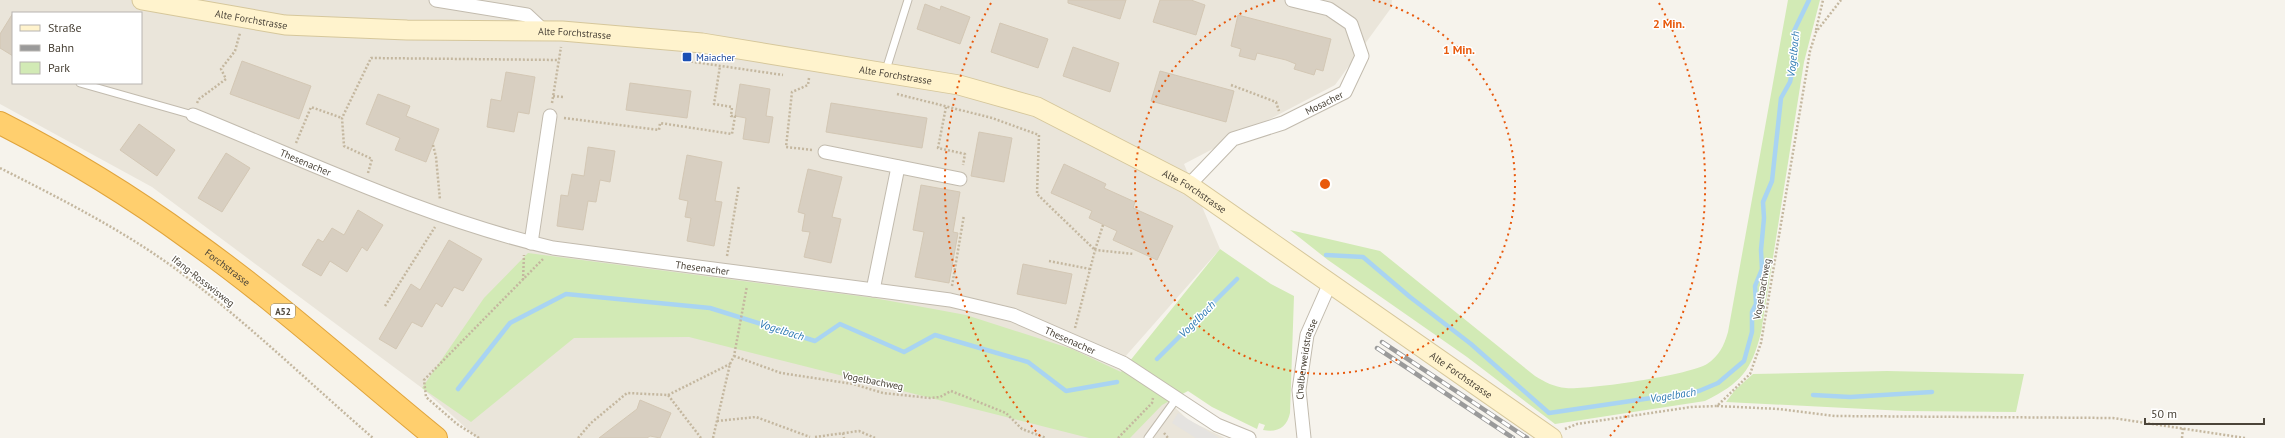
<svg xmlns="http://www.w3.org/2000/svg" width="2285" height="438" font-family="'PT Sans',sans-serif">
<rect width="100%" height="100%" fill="#f6f3ec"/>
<path fill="#eae5da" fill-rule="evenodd" d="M0,0H1392L1391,8L1335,85L1184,164L1220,249L1124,358L1188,420L1225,438H477L422,388L152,187L0,104ZM13,13H141V83H13Z"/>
<path fill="#d2eab5" d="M1788,0H1820L1804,62L1761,333C1751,371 1741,383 1705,401L1555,424L1467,357L1328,260L1290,230L1380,251L1535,376C1545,382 1554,387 1566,388C1589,390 1689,375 1707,364C1719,356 1724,346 1728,332Z
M1220,249L1271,284L1294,296L1290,413C1287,427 1278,433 1263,430L1265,425L1259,423L1257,429L1212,407L1188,391L1162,405L1130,438H1089L689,337L574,338L471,422L422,388L484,298L528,253L874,298L966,315L1072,349L1121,372Z
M1887,371L2024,374L2016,412L1905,411L1726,402L1735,390L1753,374Z"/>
<path fill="#e5e3e0" d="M1178,413L1219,438H1196L1172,423Z"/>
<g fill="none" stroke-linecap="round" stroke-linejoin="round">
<path stroke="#a9d4f2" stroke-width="4.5" d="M1326,255L1363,257L1410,297L1471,344L1549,413L1699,391L1718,383L1744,361L1752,332V312L1756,304L1755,286L1762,269L1761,250L1764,218L1763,202L1772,181L1781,98L1790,82L1795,59L1794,31L1809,0
M1157,359L1237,279
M458,389L510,323L566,294L710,308L815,341L840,324L904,352L935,335L1028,362L1066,391L1117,382
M1813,395L1850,397L1932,392"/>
</g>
<path fill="#d8cfc1" stroke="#d3c7b4" d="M1068,0H1126L1120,19L1068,3Z
M1160,0H1191L1205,5L1196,35L1153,22Z
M925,4L940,10L941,6L970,17L960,44L917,29Z
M13,13V56L0,48V34Z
M1238,15L1331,39L1323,71L1316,69L1314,75L1294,69L1296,64L1286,60L1257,53L1255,60L1239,56L1241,49L1231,46Z
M1000,23L1048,39L1038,68L991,52Z
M1073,47L1119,63L1110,92L1063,76Z
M242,61L311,86L299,119L230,94Z
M1160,71L1234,91L1226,122L1151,101Z
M506,72L535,77L529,114L518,112L514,132L487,127L491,99L501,101Z
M630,83L691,91L687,118L626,110Z
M740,84L770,89L766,116L773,117L769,143L743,139L746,118L735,116Z
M378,94L410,106L406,116L439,129L426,162L395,150L400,138L366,124Z
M831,103L927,118L922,148L826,132Z
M139,124L175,150L157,176L120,150Z
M979,132L1012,138L1004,182L971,176Z
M588,147L615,151L610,182L600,180L596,202L588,201L583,230L557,226L561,195L568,196L572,174L584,176Z
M226,153L250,168L222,212L198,198Z
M687,155L722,162L715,201L722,202L714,246L687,241L691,218L685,217L688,201L679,199Z
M1064,164L1106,184L1104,188L1135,202L1133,208L1173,226L1157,260L1113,240L1117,231L1089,218L1092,211L1051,193Z
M808,169L842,177L832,217L841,219L831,263L804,257L810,232L802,231L805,214L798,212Z
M921,185L960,192L953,232L958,233L949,283L915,277L924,232L913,230Z
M358,210L383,225L367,251L362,247L347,272L330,261L321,276L302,265L318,239L323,242L332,228L344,235Z
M449,240L482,259L463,291L454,287L442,307L436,303L422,327L412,322L396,349L379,339L411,284L420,290Z
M1023,264L1072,274L1066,304L1017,294Z
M640,400L671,413L660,438L650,436L647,438H599L637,409Z"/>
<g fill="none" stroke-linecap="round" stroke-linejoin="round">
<defs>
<path id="lane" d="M885,73L908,0
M80,83L193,115
M1148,438L1177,398"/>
<g id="street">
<path d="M436,0L527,15L543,30"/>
<path id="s1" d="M193,115C311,163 428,219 553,248L950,300L1013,315L1123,363L1217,425L1249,438"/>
<path d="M825,152L960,179"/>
<path id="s2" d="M1189,185L1233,139L1283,123L1345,92L1362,56L1351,24L1329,9L1292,0"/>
<path d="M531,243L550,116"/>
<path d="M873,290L898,167"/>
<path id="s3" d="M1304,438L1299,390L1307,335L1330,283"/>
</g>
<g id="secondary">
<path id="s4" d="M142,0L285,25L407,30L562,31L702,43L959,85L1037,107L1189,185L1552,438"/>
</g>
<g id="highway">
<path id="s5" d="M0,123C67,157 131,196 191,240C277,301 355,372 436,438"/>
</g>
</defs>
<use href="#lane" stroke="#c2bbae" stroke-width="9"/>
<use href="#street" stroke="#c2bbae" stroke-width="15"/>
<use href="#secondary" stroke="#d6c79b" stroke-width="21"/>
<use href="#highway" stroke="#e0a43c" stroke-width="24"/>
<path stroke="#c4b79f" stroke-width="2.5" stroke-dasharray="2 2" stroke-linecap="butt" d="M1816,30L1823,0
M687,61L783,75
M809,78L808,85L792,92L786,147L813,150
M1231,85L1276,102L1279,111
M897,94L992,118L1039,135L1037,194L1095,250L1103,225
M553,96L563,97V95
M197,103L199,99L226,79L221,69L235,51L240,33
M552,103L561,47
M946,107L938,148L965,154L963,165
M564,118L659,130L660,123L732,134L735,116H731L732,107L714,104L720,66
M296,143L311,107L342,118
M433,145L436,157L440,200
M0,168C59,198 119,228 173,267C244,319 307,381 373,438
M368,173L372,159L344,146L342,118L371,58L559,60
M727,256L739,185
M1049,261L1090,269
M523,280L524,255
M952,286L964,215
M385,306L435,227
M1075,328L1095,250L1134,254
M734,356L781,373L853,384L883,393L930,398L940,397L951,391L1006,413L1022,429L1046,438
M668,395L730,364
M1717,406L1779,409L1835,416L2113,418L2245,438
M717,421L756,417L810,437
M1565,429L1577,424L1691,407L1717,406L1750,374L1761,343L1810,51L1816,32L1841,0
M843,433L844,438
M1164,433L1168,438
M815,437L859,431L875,438
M479,438L457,424L426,397L424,380L543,259
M578,438L591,423L627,393L668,395L701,438
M713,438L730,364L734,356L747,286
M1118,438L1152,403L1153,398
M2182,438L2183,428"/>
<use href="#lane" stroke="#fff" stroke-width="7"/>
<use href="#street" stroke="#fff" stroke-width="13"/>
<use href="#secondary" stroke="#fff3cd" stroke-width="19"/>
<use href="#highway" stroke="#ffcf6e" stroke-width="22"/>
<defs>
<path id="rail" d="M1382,342L1527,438
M1377,348L1513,438"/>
</defs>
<use href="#rail" stroke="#9a9a9a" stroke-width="4.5"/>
<use href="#rail" stroke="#fff" stroke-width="3" stroke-dasharray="9" stroke-linecap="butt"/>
</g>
<g fill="none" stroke="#e8590c" stroke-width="2" stroke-dasharray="2 4">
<path d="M1373 0A190 190 0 1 1 1277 0"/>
<path d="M1040 436A380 380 0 0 1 991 3M1659 3A380 380 0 0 1 1610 436"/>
</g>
<rect fill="#1a4fb4" stroke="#fff" stroke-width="1.5" x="682" y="52" width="10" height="10" rx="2"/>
<g text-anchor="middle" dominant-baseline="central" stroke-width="3" stroke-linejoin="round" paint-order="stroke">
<rect fill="#fff" stroke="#817c74" stroke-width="1" x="271" y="304" width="24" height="14" rx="3"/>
<g font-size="9" font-weight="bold" fill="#4b4439">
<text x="283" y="311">A52</text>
</g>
<g font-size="10" fill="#4b4439" stroke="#fff">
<text stroke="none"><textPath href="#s4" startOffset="111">Alte Forchstrasse</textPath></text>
<text stroke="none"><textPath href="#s4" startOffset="435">Alte Forchstrasse</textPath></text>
<text stroke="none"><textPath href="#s4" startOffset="759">Alte Forchstrasse</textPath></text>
<text stroke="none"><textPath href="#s2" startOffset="162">Mosacher</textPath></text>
<text stroke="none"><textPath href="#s1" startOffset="122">Thesenacher</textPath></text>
<text stroke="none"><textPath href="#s4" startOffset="1083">Alte Forchstrasse</textPath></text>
<text stroke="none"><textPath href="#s5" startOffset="270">Forchstrasse</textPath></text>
<text stroke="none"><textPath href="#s1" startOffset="535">Thesenacher</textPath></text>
<text transform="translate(203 281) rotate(38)">Ifang-Rosswisweg</text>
<text transform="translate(1762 289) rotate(-80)">Vogelbachweg</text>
<text stroke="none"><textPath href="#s1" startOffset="912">Thesenacher</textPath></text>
<text stroke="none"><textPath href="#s3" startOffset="80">Chalberweidstrasse</textPath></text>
<text stroke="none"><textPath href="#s4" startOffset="1407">Alte Forchstrasse</textPath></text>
<text transform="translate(873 381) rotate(11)">Vogelbachweg</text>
</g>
<g font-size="10" fill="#164399" stroke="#fff" text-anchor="start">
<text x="696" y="57">Maiacher</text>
</g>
<g font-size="11" font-style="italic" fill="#2e7ab2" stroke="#fff">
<text transform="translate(1793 54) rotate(-84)">Vogelbach</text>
<text transform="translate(1197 319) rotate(-45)">Vogelbach</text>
<text transform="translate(782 330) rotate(17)">Vogelbach</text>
<text transform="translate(1673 395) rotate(-9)">Vogelbach</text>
</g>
</g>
<circle cx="1325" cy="184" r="6" fill="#e8590c" stroke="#fff" stroke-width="2"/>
<g font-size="12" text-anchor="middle" font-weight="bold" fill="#e8590c" stroke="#fff" stroke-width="3" stroke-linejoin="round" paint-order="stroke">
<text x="1669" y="28">2 Min.</text>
<text x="1459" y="54">1 Min.</text>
</g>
<rect x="12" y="12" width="130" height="72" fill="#ffffff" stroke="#b7b4b0"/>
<rect x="20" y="25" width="20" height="6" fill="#fff3cd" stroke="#b7b4b0"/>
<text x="48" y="32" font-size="12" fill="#4b4439">Straße</text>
<rect x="20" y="45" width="20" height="6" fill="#9a9a9a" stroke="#b7b4b0"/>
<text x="48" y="52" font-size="12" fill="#4b4439">Bahn</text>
<rect x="20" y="62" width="20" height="12" fill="#d2eab5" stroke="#b7b4b0"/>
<text x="48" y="72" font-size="12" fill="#4b4439">Park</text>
<path d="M2145 418v6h119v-6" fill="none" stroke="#4b4439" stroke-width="2"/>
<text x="2151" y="418" font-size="12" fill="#4b4439" stroke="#ffffff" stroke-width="3" paint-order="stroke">50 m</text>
</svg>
